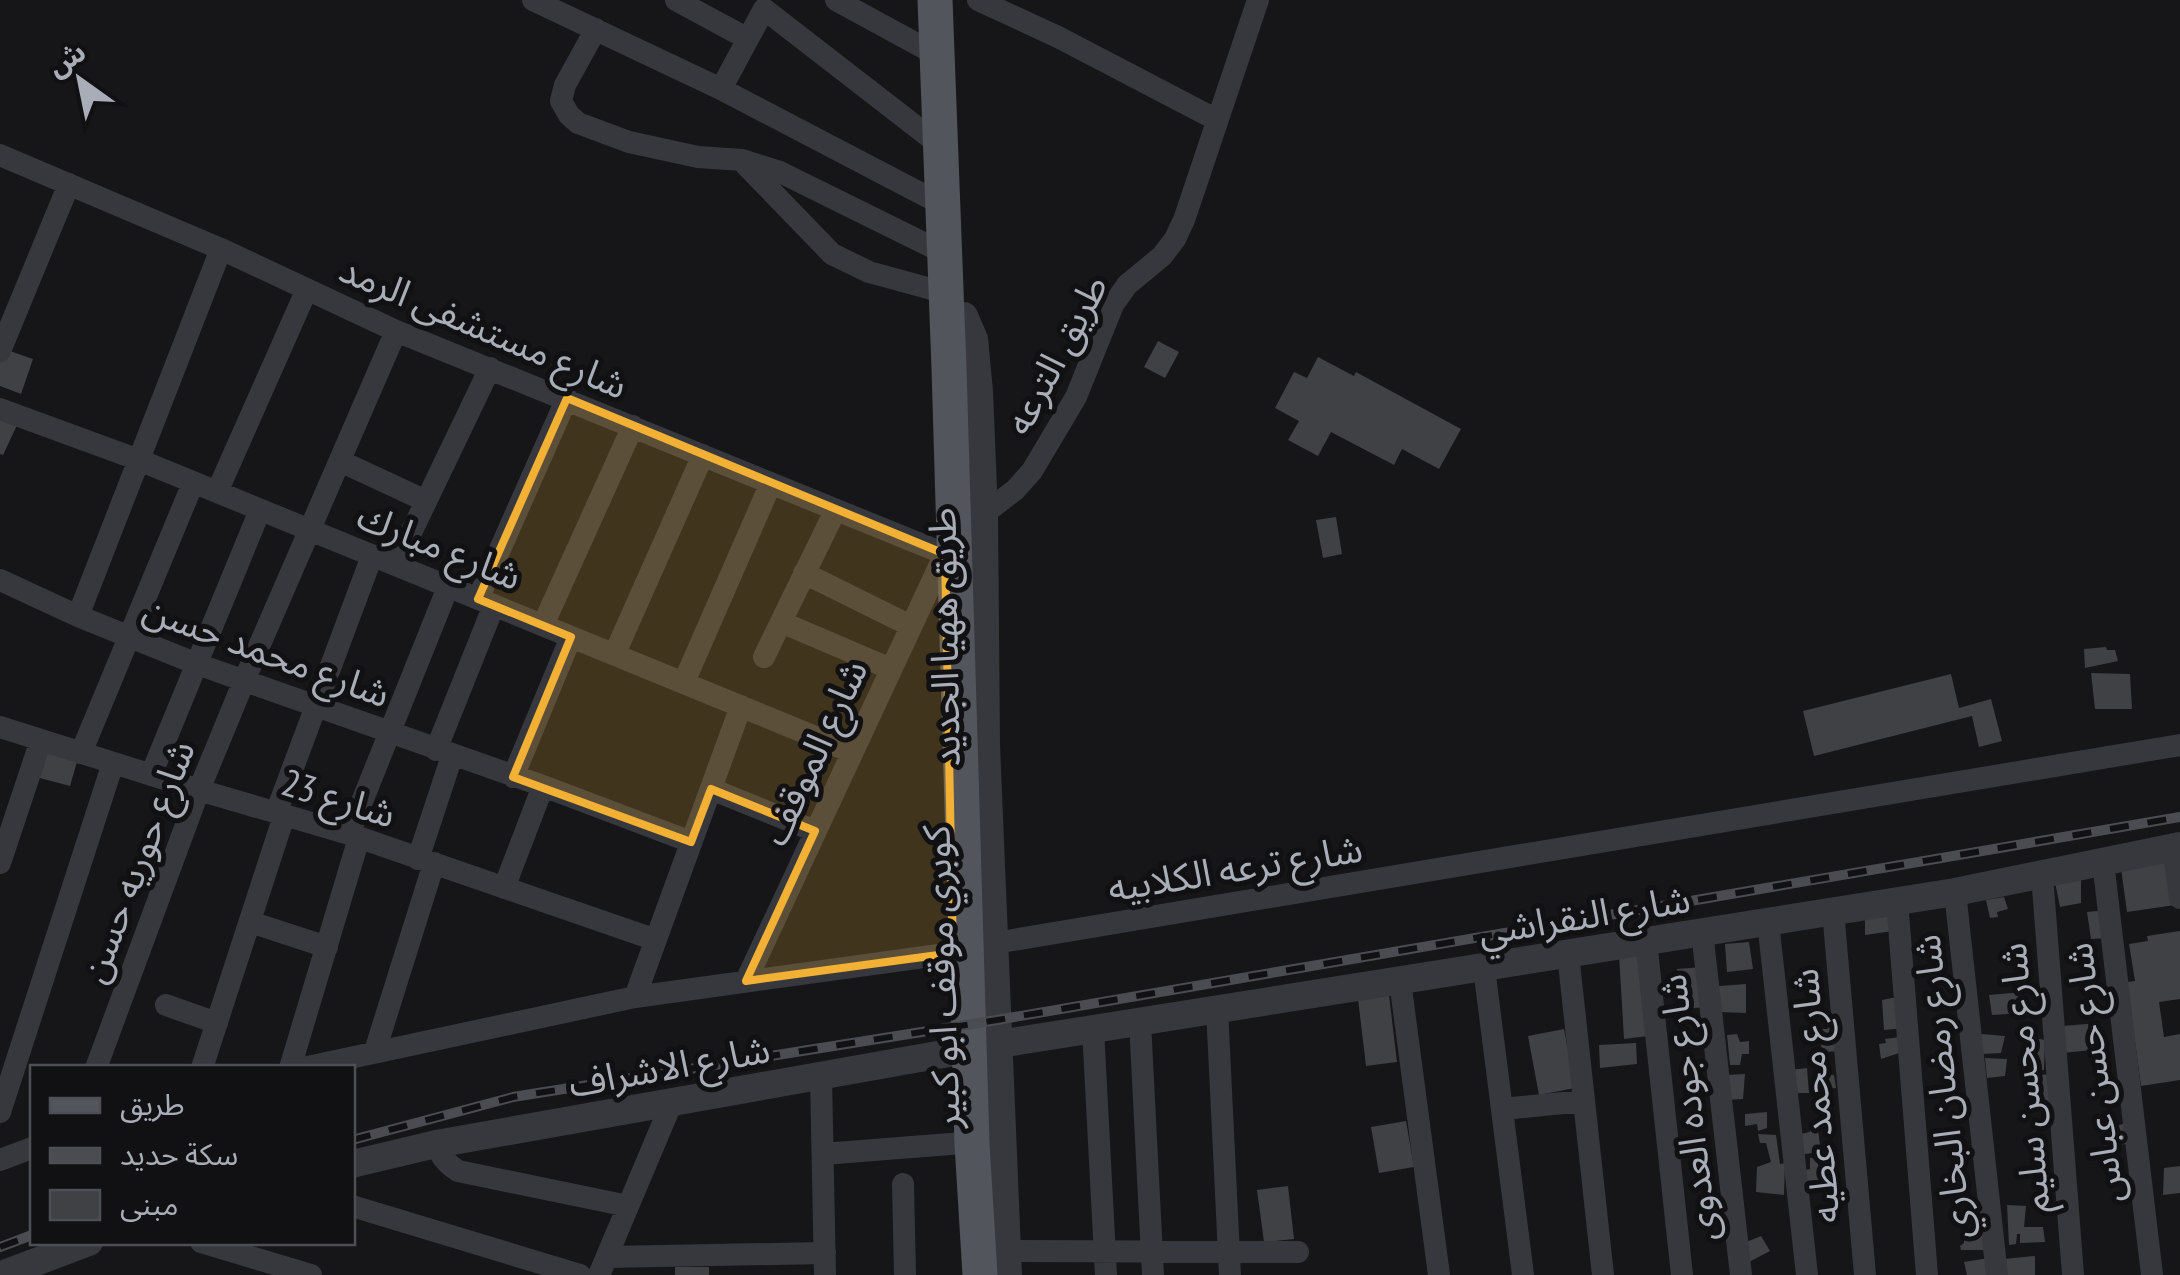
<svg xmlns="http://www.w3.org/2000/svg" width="2180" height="1275" font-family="'PT Sans Narrow','Noto Sans Arabic',sans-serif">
<rect width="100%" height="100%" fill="#161618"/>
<path fill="#404145" d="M1158,341L1179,352L1165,378L1144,367Z
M4,349L33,359L21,394L0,386V361Z
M1318,357L1354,376L1356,372L1461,429L1439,469L1402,449L1394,465L1331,432L1318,456L1288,440L1299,421L1275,408L1294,372L1307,378Z
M0,414L18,423L3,455L0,454Z
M1336,517L1342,554L1323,558L1316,520Z
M2106,647L2107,650H2115L2118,661L2085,668L2084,649Z
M2091,673L2130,674L2132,709H2095Z
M1951,674L1959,708L1991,699L2002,741L1979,747L1972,716L1814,756L1803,711Z
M44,745L79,755L70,786L36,777Z
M2169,860L2175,905L2127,912L2120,861Z
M2081,876V903L2060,907L2055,882Z
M2004,897L2008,909L1997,912L1998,917L1990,918L1986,900Z
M1892,907L1893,931L1865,935V908Z
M2107,910L2110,938L2091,939L2087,912Z
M2180,931V999L2159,1002L2164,1037L2180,1034V1080L2141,1086L2127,982L2135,981L2129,944L2148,941L2147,936Z
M1749,942L1753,969L1727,972L1725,944Z
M1640,948L1648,1036L1624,1039L1619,955Z
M1702,967L1707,1007L1680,1009L1677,969Z
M1746,984V1013L1719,1012V986Z
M1388,987L1397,1062L1366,1066L1357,990Z
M2022,992V1013L1992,1015L1989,995Z
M1902,996L1905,1028L1884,1030L1882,1000Z
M1840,1018L1843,1051L1822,1052L1819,1029H1828L1823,1021Z
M2099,1023L2101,1049L2063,1053L2062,1026Z
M1564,1029L1575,1088L1539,1095L1528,1036Z
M1737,1034L1740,1042L1749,1041V1054H1742L1740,1065H1730L1727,1035Z
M1981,1034L2005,1036L2001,1053L1983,1054Z
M1907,1036L1908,1050L1881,1059L1879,1044L1886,1043L1885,1039Z
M2034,1038L2045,1040L2044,1070H2036Z
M1636,1043L1637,1064L1600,1068L1599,1045Z
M1985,1058L2007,1059L2005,1076L1987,1078Z
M1807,1068L1809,1093H1791L1789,1070Z
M1745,1074L1743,1099L1725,1100L1726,1075Z
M2056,1074L2058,1106H2040L2037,1075Z
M1834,1075L1836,1088L1816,1090L1815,1076Z
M1767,1112V1128L1758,1131L1757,1124L1745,1126V1114Z
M1406,1121L1414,1167L1379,1173L1371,1127Z
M1810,1123H1817L1821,1152L1796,1155L1795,1135L1810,1132Z
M2130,1123L2132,1143L2119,1145L2115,1152L2105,1148L2101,1128Z
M1758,1134L1776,1135L1780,1164L1785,1163L1784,1195L1756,1192L1757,1167L1771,1162L1766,1143H1760Z
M1810,1158H1818L1819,1185L1801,1187V1171L1810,1169Z
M2180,1166V1193L2163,1195L2164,1168Z
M1288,1186L1294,1239L1264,1242L1257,1190Z
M2007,1205L2026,1206L2024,1227H2043L2045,1242L2020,1243V1234H2017L2016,1244L2009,1245Z
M1984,1231V1250H1961L1960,1246L1964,1243V1234Z
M1761,1236L1770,1251L1747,1263L1744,1243Z
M2035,1256V1275H2003L2004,1259Z
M1989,1258L1991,1275H1967L1964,1262Z
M675,1267H709V1275H675Z"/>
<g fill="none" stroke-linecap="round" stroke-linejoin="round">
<path stroke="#37383d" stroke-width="22" d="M533,0L721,89L943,205
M676,0L748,39
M836,0L937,55
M978,0L1058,37L1217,120
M596,29L565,85L561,101L569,115L578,123L629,142L698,157L742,160L780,172L944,253
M721,89L764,9L941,146
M0,155L221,249L396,331L945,554
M745,164L832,254L869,272L946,293
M0,351L69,184
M0,409L139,460L852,752
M340,461L426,501
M217,492L307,289
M973,522L1015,490L1032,471L1076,397L1113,305L1127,285L1162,256L1175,239L1184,220L1258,0
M396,564L490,368
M804,573L911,626
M0,580L78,616L197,664L543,786L691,842
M478,599L567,398
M78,616L221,249
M781,622L891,669
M543,625L633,426
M615,653L703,455
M764,657L835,511
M684,682L771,483
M0,727L199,790L349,834L656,940
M436,750L494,605
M81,753L193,483
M151,775L260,510
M513,777L571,637
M711,789L815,831
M276,813L372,556
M349,834L448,587
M2173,847L2180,898
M418,859L452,756
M2103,862L2152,1275
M0,863L41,740
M2042,875L2073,1275
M504,888L543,786
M1955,892L1997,1275
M1897,901L1927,1275
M1833,911L1865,1275
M250,922L327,947
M1768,922L1807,1275
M1702,932L1741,1275
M1646,941L1682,1275
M1568,954L1603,1275
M1484,968L1523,1275
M746,981L945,554L951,545
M1400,981L1439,1275
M635,997L741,706
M166,1005L217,1023
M1217,1009L1230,1275
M1140,1022L1153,1275
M1093,1029L1106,1275
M375,1051L434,863
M96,1068L199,790L244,681L396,331
M202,1068L284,816
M290,1068L359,838
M303,1068L635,997L953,953L995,943L2180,745
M821,1077L825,1275
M1502,1109L1584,1101
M0,1112L113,763
M436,1144C441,1157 447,1164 458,1171L628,1206
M823,1154L963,1143
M0,1160L32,1148
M903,1184L905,1275
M352,1206L580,1275
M201,1242L311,1275
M1007,1251L1298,1252
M607,1257L825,1253
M599,1275L672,1102"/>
<path stroke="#37383d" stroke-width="28" d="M964,316L974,339L979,391L984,514L986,745L1008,1275
M352,1164L436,1144L999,1044L1955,892L2180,846
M1,1275L89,1242"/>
<path stroke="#53555c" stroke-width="35" d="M935,0L949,368L972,1144L980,1275"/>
<defs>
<path id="rail" d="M352,1140L513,1097L997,1020L2180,817
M0,1247L32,1235"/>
</defs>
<use href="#rail" stroke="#4a4c52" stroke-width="10"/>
<use href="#rail" stroke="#111113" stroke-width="6" stroke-dasharray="19" stroke-linecap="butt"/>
</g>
<path fill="#f2b134" fill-opacity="0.2" stroke="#f2b134" stroke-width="8" stroke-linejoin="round" d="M567,398L945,554L953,953L746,981L815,831L711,789L691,842L513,777L571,637L478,599Z"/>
<g text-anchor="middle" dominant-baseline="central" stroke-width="10" stroke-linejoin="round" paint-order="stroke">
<g font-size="38" fill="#a8adb8" stroke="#111113">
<text transform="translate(484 326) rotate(23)">شارع مستشفى الرمد</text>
<text transform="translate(1055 354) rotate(-62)">طريق الترعه</text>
<text transform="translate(440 545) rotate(22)">شارع مبارك</text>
<text transform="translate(943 637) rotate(-91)">طريق ههيا الجديد</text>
<text transform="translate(267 650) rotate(20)">شارع محمد حسن</text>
<text transform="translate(813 752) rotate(-65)">شارع الموقف</text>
<text transform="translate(339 797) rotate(17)">شارع 23</text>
<text transform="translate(136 861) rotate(-69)">شارع حوريه حسن</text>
<text transform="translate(1235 867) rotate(-9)">شارع ترعه الكلابيه</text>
<text transform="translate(1584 914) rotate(-9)">شارع النقراشي</text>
<text transform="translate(940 977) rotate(-92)">كوبري موقف ابو كبير</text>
<text transform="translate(669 1065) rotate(-10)">شارع الاشراف</text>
<text transform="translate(2093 1073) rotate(-97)">شارع حسن عباس</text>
<text transform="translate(2023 1078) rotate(-95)">شارع محسن سليم</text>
<text transform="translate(1941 1087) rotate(-96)">شارع رمضان البخاري</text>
<text transform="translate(1814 1096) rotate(-95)">شارع محمد عطيه</text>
<text transform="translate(1687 1108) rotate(-97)">شارع جوده العدوى</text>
</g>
</g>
<rect x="30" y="1065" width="325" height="180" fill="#111113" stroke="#4d4f55" stroke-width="2.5"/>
<rect x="50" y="1098" width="50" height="15" fill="#53555c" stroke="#4d4f55" stroke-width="2.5"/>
<text x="120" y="1115" font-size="30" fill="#a8adb8">طريق</text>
<rect x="50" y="1148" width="50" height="15" fill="#4a4c52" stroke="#4d4f55" stroke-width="2.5"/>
<text x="120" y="1165" font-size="30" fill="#a8adb8">سكة حديد</text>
<rect x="50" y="1190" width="50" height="30" fill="#404145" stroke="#4d4f55" stroke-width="2.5"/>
<text x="120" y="1215" font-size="30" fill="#a8adb8">مبنى</text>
<g transform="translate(80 80) rotate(327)" stroke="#111113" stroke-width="8" paint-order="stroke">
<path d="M0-8L18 38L0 25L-18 38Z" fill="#a8adb8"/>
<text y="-15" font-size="28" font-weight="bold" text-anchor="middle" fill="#a8adb8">ش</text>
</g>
</svg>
